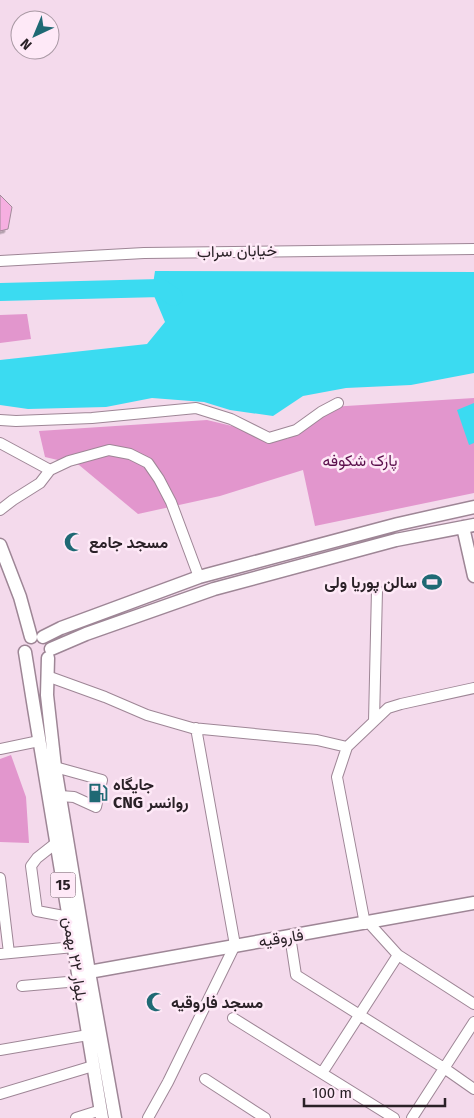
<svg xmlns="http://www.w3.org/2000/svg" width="474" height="1118" font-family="'Fira Sans',Vazirmatn,sans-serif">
<defs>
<filter id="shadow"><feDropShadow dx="-3.5" dy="3.5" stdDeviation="0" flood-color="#0004"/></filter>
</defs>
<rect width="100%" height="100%" fill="#f4daec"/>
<path fill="#e296cd" d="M27,314L31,339L0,343V315Z
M474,398V493L315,526L303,470L220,496L138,514L79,465L45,457L39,431L207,420L287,439L330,407Z
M11,755L26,797L29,843L0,842V759Z"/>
<path fill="#3bdbf1" d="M155,271L474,272V373L411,385L346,388L303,396L273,416L230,410L204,402L152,398L106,407L28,409L0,405V360L147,344L165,322L152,291Z
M474,403V443L469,445L457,410Z"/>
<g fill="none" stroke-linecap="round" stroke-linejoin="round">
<path stroke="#3bdbf1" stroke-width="18" d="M0,292L161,288L174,297"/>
</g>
<path fill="#f6afe1" stroke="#a28a9a" filter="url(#shadow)" d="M0,195L12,207L8,229L0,231Z"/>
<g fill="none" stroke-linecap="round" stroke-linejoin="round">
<defs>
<path id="minor" d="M0,261L144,253L474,249
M0,420L16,421L92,418L196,408L231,419L269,438L296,430L321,412L338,403
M0,443L50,470L69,461L109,450L130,454L148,463L159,479L171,502L199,577
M0,510L13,500L40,483L50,470
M47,676L105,697L147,715L192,728L317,740L347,747L388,708L401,704L474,688
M374,721L377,590
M347,747L337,777L365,924
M0,749L39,741
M55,767L102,780L96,807L74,797L60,796
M56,843L37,858L31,866L37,911L69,917
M0,878L9,953
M369,923L398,955L474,1004
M290,936L296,975L444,1068L474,1089
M0,954L74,947
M22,986L79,981
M233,1018L394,1118
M0,1050L88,1035
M322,1073L398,955
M205,1079L265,1118
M0,1094L93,1066
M76,1118L101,1110
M148,1118L168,1082L235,945L196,728
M412,1118L474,1022"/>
<path id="major" d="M463,527L474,576
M0,545L20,597L31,637
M43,637L61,628L199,577L398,524L474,507
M51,649L86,634L214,589L396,540L474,525
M25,652L34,708L102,1118
M48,658L47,695L55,767L89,972L115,1118
M89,972C217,948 346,927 474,903"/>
</defs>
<use href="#minor" stroke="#9e8696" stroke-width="12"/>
<use href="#major" stroke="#9e8696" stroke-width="15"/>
<use href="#minor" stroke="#fff" stroke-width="10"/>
<use href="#major" stroke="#fff" stroke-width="12"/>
</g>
<defs>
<symbol id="mosque-bare" viewBox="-9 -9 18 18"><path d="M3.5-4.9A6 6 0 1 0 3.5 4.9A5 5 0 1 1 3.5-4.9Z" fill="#1f6974" stroke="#fee9f7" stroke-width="2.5" paint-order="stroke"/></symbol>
<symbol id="stadium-bare" viewBox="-9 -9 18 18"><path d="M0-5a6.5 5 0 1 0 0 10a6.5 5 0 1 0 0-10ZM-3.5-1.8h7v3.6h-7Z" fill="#1f6974" stroke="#fee9f7" stroke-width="2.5" paint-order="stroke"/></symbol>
<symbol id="fuel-bare" viewBox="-9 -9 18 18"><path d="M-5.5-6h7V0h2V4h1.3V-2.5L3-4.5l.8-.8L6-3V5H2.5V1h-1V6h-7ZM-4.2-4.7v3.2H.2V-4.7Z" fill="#1f6974" stroke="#fee9f7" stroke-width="2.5" paint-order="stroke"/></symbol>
</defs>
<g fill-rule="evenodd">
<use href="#mosque-bare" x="60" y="528" width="28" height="28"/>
<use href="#stadium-bare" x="418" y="568" width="28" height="28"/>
<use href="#fuel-bare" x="84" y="779" width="28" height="28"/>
<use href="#mosque-bare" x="142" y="988" width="28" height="28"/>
</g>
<g text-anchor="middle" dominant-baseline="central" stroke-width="5" stroke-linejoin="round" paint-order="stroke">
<rect fill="#fee9f7" stroke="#6a5d65" stroke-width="1" x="50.5" y="872.5" width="25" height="25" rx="4"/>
<g font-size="15" font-weight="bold" fill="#2a2127">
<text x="63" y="885">15</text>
</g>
<g font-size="16" fill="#2a2127" stroke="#fee9f7">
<text transform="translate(237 251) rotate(-1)">خیابان سراب</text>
<text transform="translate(281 938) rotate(-9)">فاروقیه</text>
<text transform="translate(75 959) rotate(81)">بلوار ۲۲ بهمن</text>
</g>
<g font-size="16" fill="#5c104d" stroke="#fee9f7">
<text x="360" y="460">پارک شکوفه</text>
</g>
<g font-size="16" font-weight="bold" fill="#2a2127" stroke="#fee9f7" text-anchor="start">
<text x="89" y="542">مسجد جامع</text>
<text x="417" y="582" text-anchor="end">سالن پوریا ولی</text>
<text x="113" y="784">جایگاه<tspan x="113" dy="18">CNG روانسر</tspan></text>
<text x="171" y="1002">مسجد فاروقیه</text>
</g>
</g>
<g transform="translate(35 35) rotate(224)"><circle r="24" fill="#fee9f7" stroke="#a999a4"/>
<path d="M0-4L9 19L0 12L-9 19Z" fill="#1f6974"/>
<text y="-8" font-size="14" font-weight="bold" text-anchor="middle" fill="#2a2127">N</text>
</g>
<path d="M304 1098v8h141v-8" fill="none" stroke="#2a2127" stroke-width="2.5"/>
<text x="312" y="1098" font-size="15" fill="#2a2127" stroke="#fee9f7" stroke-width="4" paint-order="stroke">100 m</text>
</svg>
